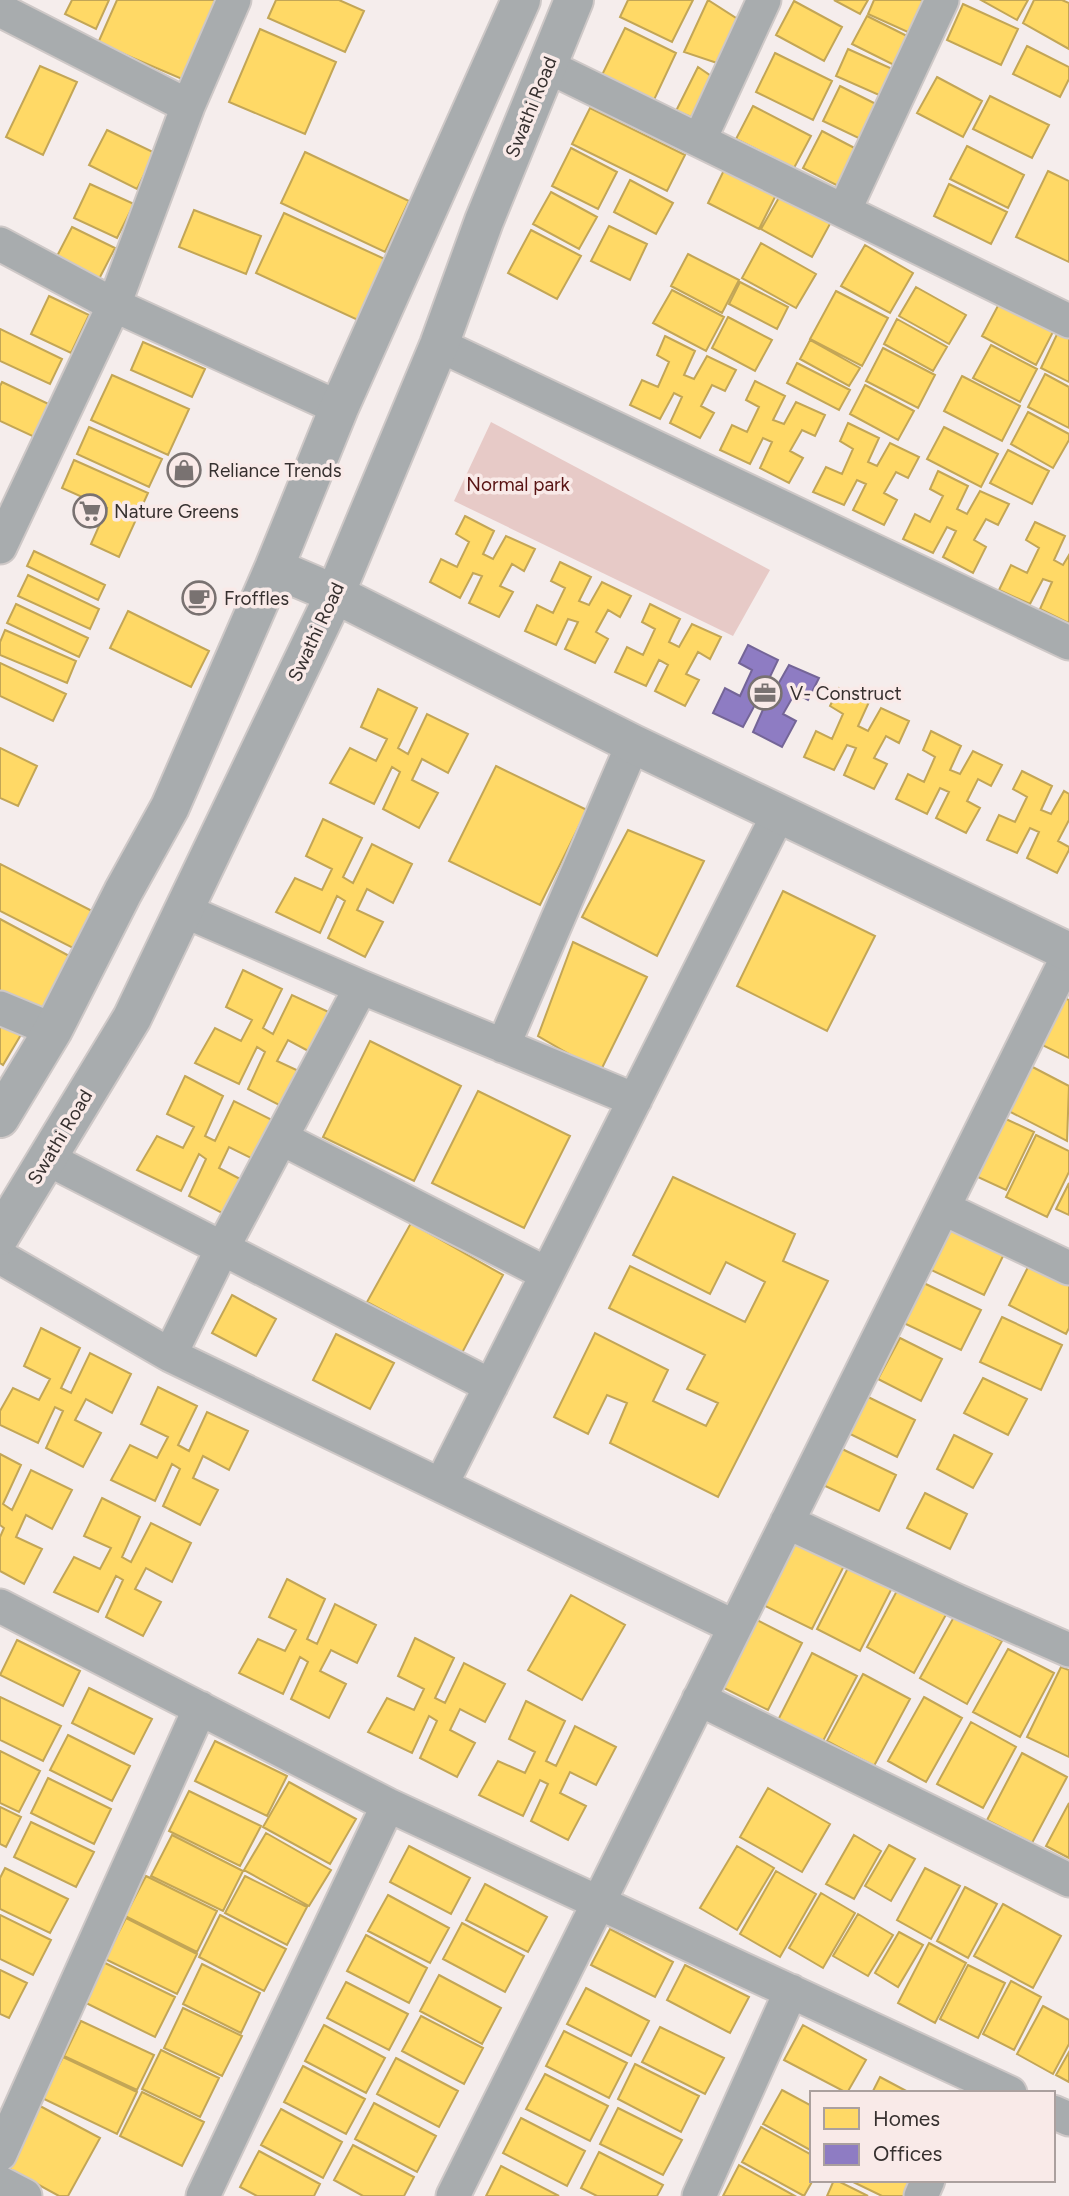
<svg xmlns="http://www.w3.org/2000/svg" width="1069" height="2196" font-family="Figtree,sans-serif">
<rect width="100%" height="100%" fill="#f5edec"/>
<path fill="#e7cac7" d="M491,422L770,570L733,636L454,501Z"/>
<path fill="#ffd966" stroke="#c3a656" stroke-width="2" d="M72,0H109L96,29L65,14Z
M117,0H225L189,82L98,43Z
M276,0H339L364,11L345,52L268,18Z
M628,0H693L672,42L620,17Z
M708,0L739,20L720,64L684,52Z
M834,0H868L860,14Z
M874,0H939L921,38L868,14Z
M981,0H1028L1017,20Z
M1034,0H1062L1069,3V49L1023,23Z
M794,1L842,27L824,61L776,35Z
M963,4L1018,29L1001,65L947,40Z
M867,16L919,42L904,70L852,44Z
M625,28L676,53L653,102L601,77Z
M260,29L336,62L305,134L229,102Z
M1027,46L1069,67V79L1060,97L1013,74Z
M848,49L899,72L888,99L836,76Z
M775,53L832,81L813,120L756,92Z
M40,66L77,82L43,155L6,137Z
M698,67L714,78L699,120L676,111Z
M937,77L982,101L963,137L917,113Z
M840,86L886,109L869,143L823,121Z
M990,96L1049,125L1032,158L973,129Z
M753,106L811,136L794,168L736,139Z
M590,108L685,155L667,191L572,144Z
M107,130L155,153L137,189L89,165Z
M822,131L866,154L846,190L803,168Z
M967,146L1024,175L1008,208L950,179Z
M571,148L617,172L598,209L552,186Z
M305,152L409,201L385,252L281,203Z
M725,168L777,193L759,229L708,203Z
M1048,171L1069,181V262L1016,237Z
M630,180L673,203L656,234L614,212Z
M90,184L134,204L117,238L74,218Z
M949,184L1007,212L991,244L934,216Z
M551,192L597,217L579,249L533,224Z
M781,194L831,222L812,257L761,229Z
M194,210L261,236L246,274L179,247Z
M284,213L389,261L360,321L256,273Z
M609,226L647,244L630,280L591,261Z
M72,227L115,248L98,281L55,260Z
M531,230L581,256L557,299L508,273Z
M761,243L816,274L796,308L742,278Z
M865,245L913,273L890,313L841,286Z
M688,254L739,280L722,313L671,286Z
M740,282L788,307L777,329L729,304Z
M916,287L966,315L949,344L899,316Z
M672,290L724,317L706,351L653,323Z
M836,291L888,318L862,366L810,339Z
M49,296L89,315L71,353L31,334Z
M1001,300L1055,328L1036,365L982,336Z
M728,317L772,340L755,371L712,348Z
M897,319L947,347L933,371L884,344Z
M0,329L62,359L50,384L0,361Z
M1059,330L1069,335V382L1041,368Z
M665,336L695,351L684,375L694,379L707,356L736,370L725,391L712,385L701,406L714,413L700,438L670,423L682,397L674,393L660,419L630,405L642,380L658,387L669,362L657,355Z
M810,340L860,368L849,386L800,359Z
M143,342L205,369L192,397L131,370Z
M991,345L1037,369L1020,402L973,378Z
M883,348L935,375L918,408L866,381Z
M797,363L850,390L839,410L787,383Z
M1045,374L1069,387V428L1028,407Z
M112,375L189,409L168,455L91,420Z
M962,376L1020,406L1002,441L944,411Z
M755,381L785,396L773,420L784,424L796,402L825,415L815,436L802,430L790,451L803,458L789,483L760,468L772,442L763,438L750,464L720,450L732,425L747,432L759,407L746,400Z
M2,382L57,408L41,440L0,421V386Z
M865,385L914,411L898,440L850,414Z
M1028,412L1069,434V440L1053,468L1011,444Z
M848,423L879,438L868,462L877,466L890,443L919,457L908,478L896,472L884,493L897,500L884,525L853,510L866,484L857,480L844,505L813,492L826,467L842,474L853,449L840,441Z
M89,427L162,459L149,487L77,454Z
M944,427L998,454L981,487L927,459Z
M1008,450L1049,471L1032,504L990,483Z
M74,460L148,493L119,557L91,544L107,508L62,488Z
M938,471L968,486L957,509L967,514L980,491L1009,504L998,525L986,519L974,540L986,547L973,573L943,557L956,531L947,527L933,553L903,539L915,514L930,522L943,496L930,489Z
M465,516L494,531L483,554L493,559L506,536L535,549L524,571L512,564L500,586L513,592L499,617L469,603L482,576L473,573L460,598L430,582L441,559L457,567L469,542L456,534Z
M1035,522L1065,536L1054,560L1063,565L1069,555V623L1040,609L1052,582L1043,579L1030,604L999,590L1011,565L1027,573L1039,548L1026,540Z
M34,551L105,585L98,600L27,566Z
M560,562L591,577L579,601L589,605L602,582L631,596L620,617L608,610L596,632L608,639L595,663L565,649L578,622L568,619L556,645L525,631L537,605L553,613L565,588L551,581Z
M28,575L99,609L90,629L18,596Z
M16,604L88,638L79,657L7,623Z
M650,604L680,619L669,642L679,647L692,624L721,637L710,659L698,652L686,674L699,680L685,706L655,691L668,665L659,660L646,686L615,672L627,647L643,655L655,629L642,622Z
M128,611L209,651L191,687L110,648Z
M5,630L76,661L67,683L0,655V642Z
M0,663L66,694L53,721L0,696Z
M839,688L869,702L858,726L868,731L881,708L909,721L899,743L886,736L874,758L887,764L874,789L844,775L856,748L847,745L834,770L804,757L816,731L832,739L843,714L830,706Z
M378,689L417,708L398,748L408,754L427,714L468,734L448,773L422,759L412,780L438,793L419,828L383,809L400,772L392,767L374,804L330,783L350,748L376,761L387,739L361,727Z
M931,731L961,746L950,770L960,774L973,751L1002,765L991,786L978,779L967,801L980,808L966,833L936,818L949,792L940,788L927,814L896,799L908,774L924,782L935,757L923,750Z
M0,748L37,766L18,806L0,798Z
M496,766L587,810L540,905L449,861Z
M1022,771L1052,786L1041,810L1051,814L1064,791L1069,794V820L1058,841L1069,847V850L1057,873L1027,858L1039,832L1030,828L1017,853L987,840L999,815L1015,822L1027,797L1013,789Z
M323,819L362,838L343,877L353,883L372,844L412,864L393,903L367,889L357,910L383,922L365,957L328,938L345,901L337,896L320,933L276,912L295,878L322,890L332,869L306,856Z
M628,830L704,861L657,956L582,917Z
M0,864L96,913L77,950L0,911Z
M783,891L875,936L827,1031L737,986Z
M0,919L73,958L43,1015L0,992Z
M573,942L647,977L600,1072L538,1036Z
M243,970L282,989L263,1028L273,1034L292,995L333,1014L314,1054L288,1040L277,1061L303,1073L285,1108L248,1089L265,1052L257,1047L239,1084L195,1063L215,1028L241,1041L252,1020L226,1007Z
M1055,993L1069,1000V1058L1030,1039Z
M0,1024L22,1033L3,1065L0,1063Z
M370,1041L461,1086L414,1181L323,1137Z
M1023,1062L1069,1086L1067,1141L999,1106Z
M185,1076L223,1096L205,1136L215,1141L234,1101L274,1121L255,1160L229,1147L219,1168L244,1181L226,1215L189,1196L206,1159L199,1154L181,1191L137,1170L157,1136L183,1148L194,1127L167,1114Z
M478,1091L570,1136L524,1228L432,1183Z
M995,1114L1034,1132L1006,1190L967,1172Z
M1036,1135L1069,1151V1172L1047,1217L1006,1197Z
M673,1177L795,1234L783,1261L828,1281L718,1497L610,1443L627,1403L607,1395L588,1434L554,1417L595,1333L668,1370L653,1401L706,1426L718,1403L687,1389L705,1355L609,1308L630,1266L745,1322L765,1282L726,1262L710,1294L633,1255Z
M1069,1183V1215L1056,1209Z
M948,1220L1007,1248L984,1295L925,1267Z
M411,1223L503,1275L462,1353L367,1302Z
M1032,1259L1069,1278V1328L1066,1334L1009,1305Z
M913,1278L981,1310L961,1350L893,1318Z
M232,1295L276,1319L256,1356L212,1333Z
M1002,1317L1062,1345L1041,1390L980,1362Z
M41,1328L80,1348L61,1388L71,1393L90,1353L131,1374L112,1413L86,1399L75,1420L101,1433L83,1467L46,1448L63,1411L55,1407L38,1443L0,1425V1411L13,1388L39,1400L50,1379L24,1366Z
M336,1334L394,1363L370,1409L313,1380Z
M900,1338L942,1359L921,1401L878,1379Z
M983,1378L1027,1399L1008,1435L964,1413Z
M158,1387L197,1406L178,1445L189,1451L207,1412L248,1431L229,1470L203,1456L193,1478L218,1490L200,1525L163,1506L180,1469L172,1464L155,1501L111,1480L130,1445L157,1458L168,1437L141,1424Z
M862,1394L915,1420L897,1457L844,1431Z
M954,1435L992,1454L973,1488L937,1469Z
M840,1448L896,1475L879,1511L823,1485Z
M0,1454L21,1465L3,1504L12,1510L31,1470L72,1490L52,1529L26,1515L16,1537L42,1549L24,1584L0,1571V1537L4,1528L0,1525Z
M925,1493L967,1514L950,1549L907,1528Z
M102,1498L140,1517L122,1557L131,1562L151,1523L191,1543L172,1582L146,1568L135,1589L161,1602L143,1636L106,1617L123,1580L116,1576L98,1612L54,1592L74,1557L100,1569L111,1548L84,1536Z
M798,1535L847,1560L812,1629L763,1605Z
M851,1562L894,1584L860,1651L817,1629Z
M287,1579L325,1599L307,1639L317,1644L335,1604L376,1625L357,1663L331,1650L320,1671L346,1684L329,1718L291,1699L308,1662L300,1657L283,1694L239,1673L258,1639L285,1651L296,1630L269,1617Z
M900,1585L948,1611L914,1673L867,1647Z
M571,1595L625,1625L582,1700L528,1670Z
M955,1615L1002,1641L967,1704L920,1678Z
M749,1616L802,1643L768,1710L714,1683Z
M415,1638L454,1658L435,1698L445,1703L464,1663L505,1684L485,1722L460,1709L450,1730L475,1743L457,1777L420,1758L437,1721L429,1716L412,1753L368,1732L387,1698L414,1710L424,1689L398,1676Z
M17,1640L80,1671L63,1706L0,1675Z
M1008,1649L1054,1673L1020,1737L973,1712Z
M812,1653L857,1676L822,1743L778,1720Z
M1061,1667L1069,1670V1757L1027,1737Z
M863,1674L910,1699L874,1766L827,1741Z
M89,1688L152,1719L134,1754L72,1723Z
M0,1697L61,1726L43,1761L0,1740Z
M924,1697L962,1718L926,1782L888,1761Z
M526,1701L565,1721L546,1761L556,1766L575,1726L616,1747L596,1785L570,1772L560,1793L586,1806L568,1840L531,1821L548,1784L540,1780L523,1816L479,1795L498,1761L525,1773L535,1752L509,1739Z
M971,1722L1016,1747L983,1808L937,1784Z
M68,1735L130,1766L112,1801L50,1770Z
M215,1741L287,1776L267,1816L195,1781Z
M0,1751L40,1771L19,1812L0,1803Z
M1022,1753L1067,1777L1032,1843L987,1820Z
M48,1778L111,1809L94,1844L31,1813Z
M289,1782L356,1819L330,1864L263,1827Z
M768,1788L830,1824L802,1872L740,1837Z
M189,1791L261,1826L240,1866L169,1831Z
M1069,1803V1858L1046,1846Z
M0,1807L21,1817L6,1847L0,1844Z
M31,1822L94,1852L76,1887L14,1857Z
M266,1833L331,1870L309,1906L244,1870Z
M172,1835L243,1871L223,1911L151,1876Z
M854,1835L881,1851L854,1899L826,1884Z
M889,1845L915,1859L891,1901L865,1886Z
M409,1846L470,1878L451,1914L390,1882Z
M737,1846L774,1868L737,1930L700,1908Z
M5,1868L68,1899L50,1933L0,1909V1878Z
M925,1868L960,1886L931,1939L897,1920Z
M776,1871L816,1894L780,1957L740,1934Z
M146,1876L217,1911L197,1952L125,1916Z
M245,1876L307,1907L287,1945L225,1913Z
M485,1884L547,1917L528,1952L466,1920Z
M965,1887L997,1904L968,1958L937,1941Z
M821,1893L855,1913L823,1968L789,1948Z
M388,1895L449,1928L430,1963L368,1931Z
M1003,1904L1061,1936L1033,1988L974,1956Z
M858,1914L893,1935L868,1976L833,1956Z
M0,1915L51,1940L33,1975L0,1959Z
M220,1915L286,1949L264,1991L199,1957Z
M126,1918L197,1954L177,1994L105,1959Z
M462,1923L524,1956L505,1992L443,1959Z
M610,1929L673,1962L655,1997L591,1965Z
M899,1932L923,1945L898,1987L875,1973Z
M366,1935L427,1968L409,2003L347,1971Z
M929,1943L966,1963L935,2023L898,2003Z
M103,1962L175,1997L155,2037L84,2002Z
M202,1964L260,1993L241,2033L183,2004Z
M685,1965L749,1997L730,2033L667,2000Z
M968,1965L1005,1983L978,2038L940,2019Z
M0,1970L27,1983L9,2018L0,2014Z
M439,1975L501,2008L482,2044L420,2011Z
M1011,1981L1041,1997L1014,2050L983,2034Z
M346,1982L408,2014L389,2050L327,2018Z
M586,1988L649,2021L631,2056L567,2024Z
M1043,2006L1069,2020V2044L1053,2074L1017,2054Z
M183,2008L242,2036L222,2076L164,2048Z
M421,2016L483,2048L464,2084L402,2051Z
M81,2021L154,2055L137,2090L64,2056Z
M324,2025L385,2058L366,2093L305,2061Z
M803,2025L866,2060L847,2093L784,2060Z
M660,2027L724,2058L705,2094L642,2062Z
M564,2031L627,2063L609,2098L546,2066Z
M161,2050L219,2078L200,2117L142,2089Z
M1069,2052V2082L1056,2075Z
M63,2057L137,2092L117,2134L42,2098Z
M396,2058L458,2091L439,2127L377,2094Z
M635,2064L699,2096L681,2132L618,2099Z
M303,2066L365,2099L346,2134L284,2102Z
M545,2074L608,2106L590,2141L526,2109Z
M880,2077L910,2093H872Z
M782,2090L812,2106V2151L763,2124Z
M142,2092L204,2122L182,2166L120,2136Z
M374,2103L436,2136L417,2172L355,2139Z
M40,2106L100,2138L68,2196H59L6,2167Z
M618,2108L682,2140L663,2175L600,2144Z
M281,2109L342,2142L323,2178L261,2145Z
M521,2118L585,2151L567,2186L503,2153Z
M761,2127L812,2155L813,2180L804,2196L742,2162Z
M353,2145L414,2177L404,2196H363L334,2180Z
M259,2151L320,2184L314,2196H257L240,2187Z
M599,2152L663,2185L657,2196H597L581,2188Z
M739,2165L795,2196H723Z
M501,2166L559,2196H486Z
M834,2180H836L868,2196H827Z
M849,2180H920L912,2196H882Z"/>
<path fill="#8e7cc3" stroke="#746597" stroke-width="2" d="M748,645L778,660L767,683L776,688L789,665L819,678L808,700L795,693L783,714L796,721L782,747L753,732L765,705L757,701L743,727L713,713L725,688L740,696L752,670L739,663Z"/>
<g fill="none" stroke-linecap="round" stroke-linejoin="round">
<defs>
<path id="minor" d="M0,10L188,106
M547,66L1069,321
M700,139L764,0
M844,211L942,0
M0,244L114,305L339,408
M439,345L1069,643
M0,547L114,305L188,106L234,0
M185,911L361,987L635,1100
M0,1008L53,1030
M503,1046L633,744
M281,1138L547,1274
M46,1158L491,1386
M943,1208L1069,1268
M0,1257L170,1355L735,1627
M170,1355L222,1249L361,987
M441,1485L779,813
M787,1522L957,1601L1069,1650
M0,1606L388,1805L1010,2093
M699,1699L1069,1880
M1053,2112L1069,2119
M0,2154L200,1708
M0,2183L25,2196
M203,2196L388,1805
M453,2196L1069,954
M699,2196L791,1991
M921,2196L928,2180"/>
<path id="tertiary" d="M274,568L335,594L633,744L1069,952
M0,1118L53,1030L123,892L170,807L274,568L339,408L521,0
M0,1236L132,1018L335,594L439,345L484,221L574,0"/>
</defs>
<use href="#minor" stroke="#cec8c7" stroke-width="37"/>
<use href="#tertiary" stroke="#cec8c7" stroke-width="42"/>
<use href="#minor" stroke="#a8acae" stroke-width="33"/>
<use href="#tertiary" stroke="#a8acae" stroke-width="38"/>
</g>
<defs>
<symbol id="shop-ring" viewBox="-11 -11 22 22"><circle r="9.5" fill="#f9eae8" stroke="#797271" stroke-width="1.5"/><path d="M-5-2.5h2.3a2.7 3.5 0 0 1 5.4 0H5L5.5 6h-11ZM-1.5-2.5h3a1.5 2.3 0 0 0-3 0Z" fill="#797271"/></symbol>
<symbol id="supermarket-ring" viewBox="-11 -11 22 22"><circle r="9.5" fill="#f9eae8" stroke="#797271" stroke-width="1.5"/><path d="M-6-5.5h2.5l.6 2H6L4.5 2H-2.5L-4.4-4H-6ZM-1.5 3.2a1.3 1.3 0 1 0 .1 0ZM3 3.2a1.3 1.3 0 1 0 .1 0Z" fill="#797271"/></symbol>
<symbol id="cafe-ring" viewBox="-11 -11 22 22"><circle r="9.5" fill="#f9eae8" stroke="#797271" stroke-width="1.5"/><path d="M-5.5-4.5H6V0H3Q3 3.5 0 3.5H-2.5Q-5.5 3.5-5.5 0ZM3-3.2v2h1.7v-2ZM-6 4.5H4V6H-6Z" fill="#797271"/></symbol>
<symbol id="office-ring" viewBox="-11 -11 22 22"><circle r="9.5" fill="#f9eae8" stroke="#797271" stroke-width="1.5"/><path d="M-6-3h4V-5.5h4V-3h4V5H-6ZM-1-4.5V-3h2v-1.5ZM-6 0V1H6V0Z" fill="#797271"/></symbol>
</defs>
<g fill-rule="evenodd">
<use href="#shop-ring" x="165" y="451" width="38" height="38"/>
<use href="#supermarket-ring" x="71" y="492" width="38" height="38"/>
<use href="#cafe-ring" x="180" y="579" width="38" height="38"/>
<use href="#office-ring" x="746" y="674" width="38" height="38"/>
</g>
<g text-anchor="middle" dominant-baseline="central" stroke-width="7" stroke-linejoin="round" paint-order="stroke">
<g font-size="19" fill="#36302f" stroke="#f9eae8">
<text transform="translate(531 107) rotate(-68)">Swathi Road</text>
<text transform="translate(316 632) rotate(-65)">Swathi Road</text>
<text transform="translate(60 1137) rotate(-59)">Swathi Road</text>
</g>
<g font-size="19" fill="#36302f" stroke="#f9eae8" text-anchor="start">
<text x="208" y="470">Reliance Trends</text>
<text x="114" y="511">Nature Greens</text>
<text x="224" y="598">Froffles</text>
<text x="790" y="693">V- Construct</text>
</g>
<g font-size="19" fill="#581313" stroke="#f9eae8">
<text x="518" y="484">Normal park</text>
</g>
</g>
<rect x="810" y="2091" width="245" height="91" fill="#f9eae8" stroke="#aba09e" stroke-width="2"/>
<rect x="824" y="2108" width="35" height="21" fill="#ffd966" stroke="#aba09e" stroke-width="2"/>
<text x="873" y="2126" font-size="21" fill="#36302f">Homes</text>
<rect x="824" y="2144" width="35" height="21" fill="#8e7cc3" stroke="#aba09e" stroke-width="2"/>
<text x="873" y="2161" font-size="21" fill="#36302f">Offices</text>
</svg>
